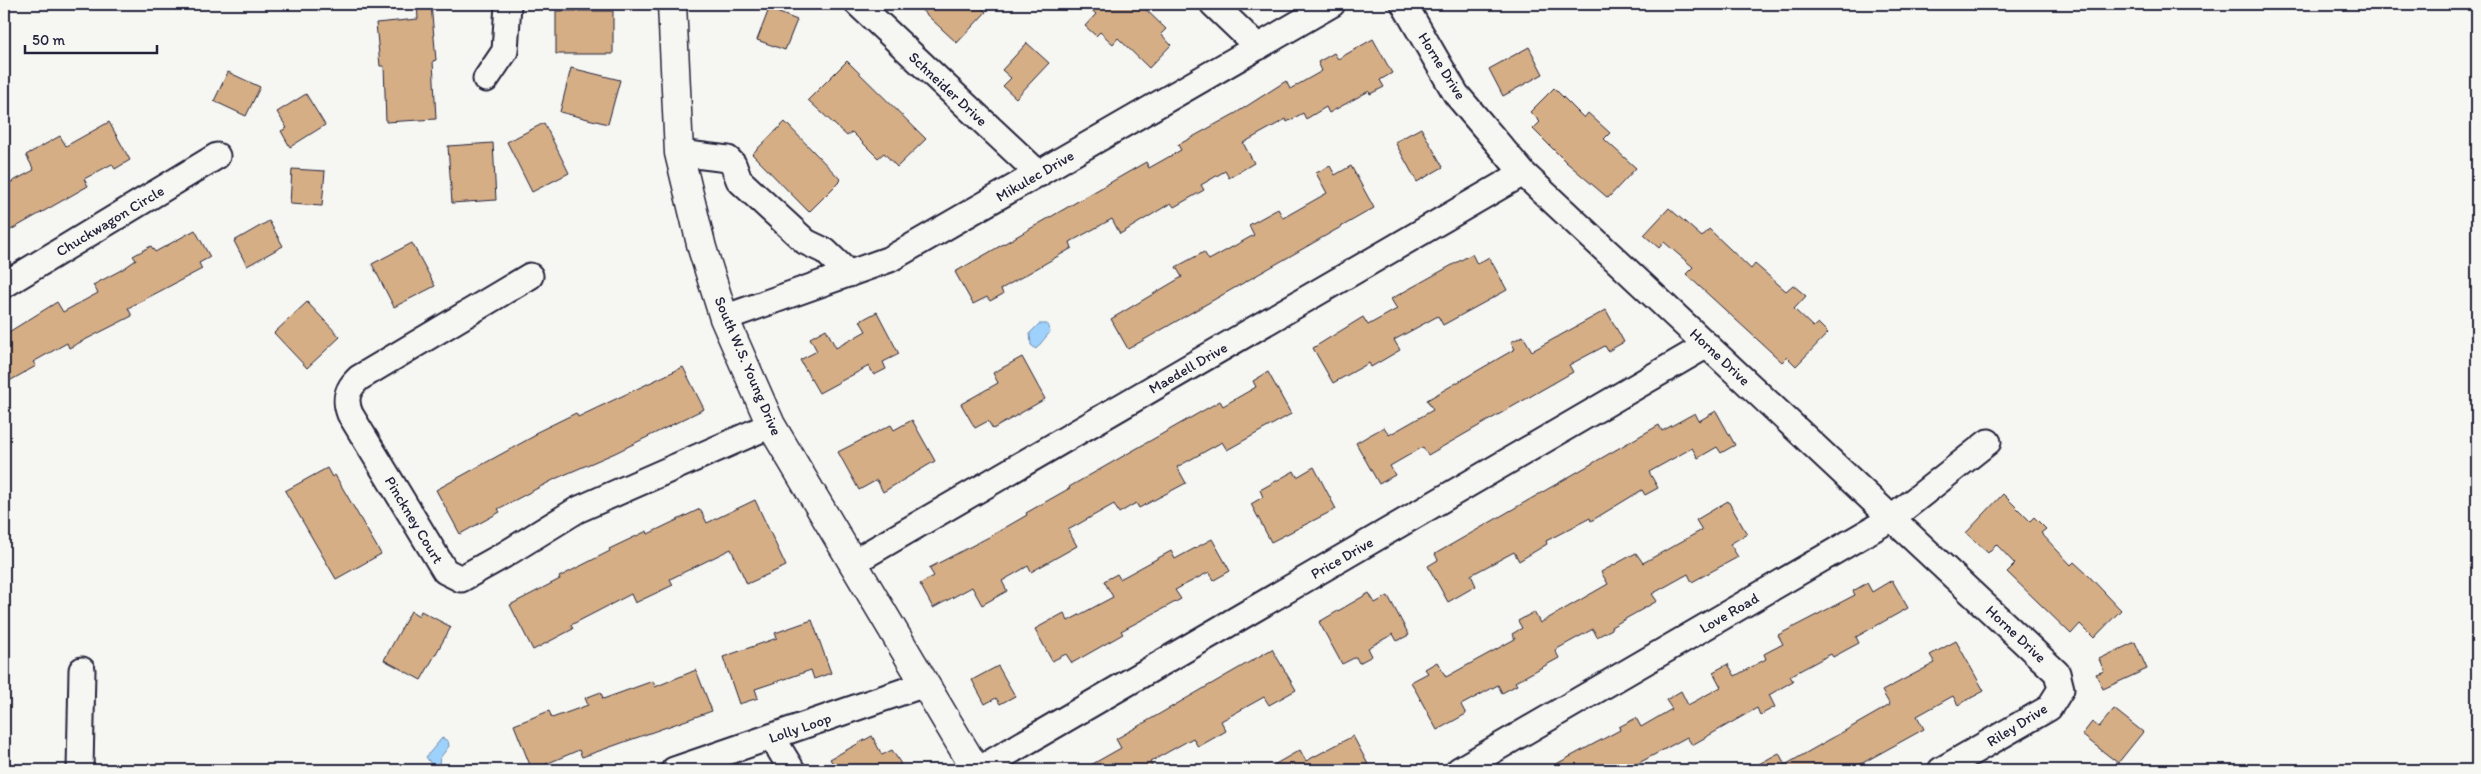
<svg xmlns="http://www.w3.org/2000/svg" width="2481" height="774" font-family="Itim,sans-serif">
<rect width="100%" height="100%" fill="#f6f6f2"/>
<filter id="ink" filterUnits="userSpaceOnUse"><feTurbulence type="fractalNoise" baseFrequency=".02" numOctaves="2"/><feDisplacementMap in="SourceGraphic" scale="10" xChannelSelector="R" yChannelSelector="G"/><feConvolveMatrix kernelMatrix="1 2 1 2 8 2 1 2 1" color-interpolation-filters="sRGB"/></filter>
<g filter="url(#ink)">
<path fill="#9ed2fc" stroke="#6c8caf" d="M1039,324H1047L1050,332L1036,349L1031,345L1030,333Z
M442,738L448,741L449,746L440,758L439,764L432,765L426,757Z"/>
<path fill="#d5ae86" stroke="#22223b" d="M417,4H431L436,60L433,61L436,119L386,122L384,66H380L376,23L418,19Z
M915,4H977L986,12L957,43Z
M1085,4H1140L1166,29L1161,34L1171,45L1149,68L1118,38L1113,44L1100,32L1096,36L1085,26L1096,14Z
M769,9L797,20L785,50L757,40Z
M556,11H613V54H556Z
M1373,39L1392,73L1380,80L1384,87L1370,94L1369,91L1329,113L1326,107L1306,119L1303,113L1287,122L1286,119L1243,143L1254,163L1229,178L1225,171L1201,185L1204,190L1174,207L1171,203L1120,234L1112,219L1070,242L1072,248L1001,289L1003,294L990,301L987,297L973,304L955,272L1146,162L1149,168L1181,150L1178,145L1236,113L1286,81L1290,89L1322,71L1318,62L1334,53L1338,59Z
M1027,43L1049,63L1016,98L1003,86L1011,78L1002,70Z
M1529,47L1543,74L1503,96L1489,69Z
M847,61L926,139L897,167L884,153L878,158L852,132L847,136L808,100Z
M571,68L620,80L608,124L560,112Z
M228,72L260,87L246,116L214,101Z
M1554,88L1584,118L1588,113L1610,133L1604,139L1636,168L1608,198L1566,162L1533,129L1540,122L1530,112Z
M306,94L325,125L290,147L281,131L287,128L277,112Z
M109,122L130,160L115,169L112,164L84,179L88,186L9,231L4,221V186L34,170L26,155L60,136L66,146Z
M785,122L841,180L809,212L752,154Z
M544,123L569,173L532,192L507,142Z
M1421,128L1443,167L1417,182L1395,142Z
M493,143L496,200L452,203L448,146Z
M1330,166L1335,175L1351,166L1374,208L1128,349L1111,319L1182,277L1176,267L1204,252L1209,260L1254,235L1249,225L1278,209L1283,218L1327,193L1316,173Z
M292,169L325,171L322,206L290,204Z
M1669,208L1702,237L1709,229L1751,269L1755,264L1786,291L1793,285L1806,296L1794,309L1813,327L1818,323L1828,333L1796,366L1787,357L1782,362L1699,286L1686,274L1693,267L1664,242L1659,248L1644,235Z
M269,221L283,246L247,266L234,241Z
M195,230L210,257L199,263L202,269L128,308L132,316L69,348L67,343L33,362L36,366L4,384V335L57,302L63,312L98,293L93,285L123,269L136,260L133,256L151,246L155,252Z
M412,243L435,286L394,307L372,264Z
M1472,254L1477,264L1489,257L1507,290L1443,325L1438,316L1394,340L1400,350L1371,367L1369,363L1333,383L1313,348L1363,317L1368,325L1397,309L1391,299Z
M307,302L340,337L307,368L274,333Z
M1606,310L1624,342L1608,351L1605,346L1569,365L1573,372L1428,455L1423,447L1390,466L1395,475L1379,484L1356,443L1384,427L1389,435L1433,410L1427,400L1515,349L1511,342L1523,336L1532,351Z
M877,312L899,354L883,362L886,369L874,375L869,366L819,393L800,360L817,351L810,338L826,329L836,348L866,331L860,321Z
M1022,357L1045,399L993,429L988,421L975,428L961,404L998,383L993,373Z
M683,367L704,409L615,453L557,478L498,509L500,512L460,534L436,490L536,435L535,433L576,413L578,417Z
M1268,372L1291,414L1227,450L1222,442L1177,467L1186,483L1139,508L1136,503L1119,513L1114,504L1068,530L1077,546L1031,572L1028,566L1002,581L1007,591L982,605L972,587L933,608L920,584L934,576L929,568L989,537L1027,515L1026,513L1070,488L1069,487L1220,401L1223,406L1256,387L1253,381Z
M1716,411L1735,445L1721,453L1717,447L1698,458L1692,448L1649,472L1658,488L1645,495L1642,490L1591,521L1590,518L1546,541L1547,544L1519,561L1514,552L1471,575L1476,586L1448,602L1428,566L1438,560L1435,554L1659,425L1662,431L1695,413L1699,421Z
M912,420L935,461L883,492L877,480L859,490L838,452L891,425L894,430Z
M1314,467L1336,509L1271,542L1251,504L1263,497L1260,490L1294,471L1297,477Z
M327,468L332,477L335,475L381,554L336,579L285,491Z
M2003,494L2030,521L2034,517L2046,529L2041,533L2071,565L2074,562L2087,574L2121,610L2094,638L2080,624L2071,634L2007,572L2015,564L1996,544L1988,553L1966,533Z
M755,500L786,566L747,584L731,549L670,579L673,585L635,603L631,594L571,625L573,629L533,650L510,605L560,579L559,577L610,551L609,549L647,531L648,534L700,509L707,523Z
M1728,501L1747,534L1730,544L1738,557L1692,582L1688,574L1652,594L1657,601L1611,627L1612,629L1597,637L1593,629L1555,650L1559,658L1515,682L1517,685L1502,693L1498,685L1461,705L1466,714L1437,730L1411,682L1428,673L1425,669L1437,662L1446,677L1515,639L1512,634L1522,628L1518,621L1534,612L1540,623L1608,584L1601,572L1636,553L1643,563L1702,530L1696,520Z
M1212,539L1230,571L1214,580L1209,572L1175,590L1181,599L1121,631L1123,634L1072,663L1066,654L1052,661L1035,629L1064,613L1068,621L1113,597L1104,581L1117,574L1120,579L1171,551L1175,559Z
M1892,580L1908,608L1856,637L1859,643L1833,657L1831,654L1790,676L1793,681L1769,695L1775,707L1760,715L1757,708L1692,745L1687,737L1626,770H1545L1620,730L1619,727L1636,718L1641,727L1672,709L1666,700L1681,691L1688,705L1721,687L1713,672L1728,664L1735,676L1766,659L1764,654L1783,644L1778,635L1855,595L1853,591L1867,583L1872,592Z
M1369,593L1375,603L1388,596L1409,635L1397,641L1393,634L1368,648L1372,656L1359,663L1356,657L1342,664L1319,622Z
M411,611L419,616L421,611L451,627L421,680L384,660Z
M812,620L831,673L814,679L811,670L791,677L755,689L758,698L739,704L723,657L777,638L775,633Z
M1956,641L1984,691L1958,705L1953,696L1917,716L1924,729L1850,770H1748L1779,753L1785,765L1890,705L1882,691L1935,663L1930,655Z
M2135,642L2147,669L2103,689L2096,674L2104,671L2099,659Z
M1272,649L1296,690L1269,705L1264,697L1221,721L1226,731L1198,747L1193,738L1150,762L1154,770H1082L1121,748L1116,739Z
M998,666L1015,696L1000,704L996,698L985,704L972,680Z
M696,670L712,711L582,757L579,750L532,770L514,725L549,711L552,718L588,705L585,698L601,692L603,699L653,681L655,687Z
M2114,709L2143,732L2118,763L2082,735L2092,722L2099,727Z
M872,736L882,755L892,750L901,764L891,770H837L830,759Z
M1353,736L1371,770H1265L1300,750L1306,761Z"/>
<g fill="none" stroke-linecap="round" stroke-linejoin="round">
<defs>
<path id="minor" d="M858,4L1039,174
M1213,4L1258,47
M1404,4L1456,94L1523,173L2057,673L2061,689L2049,708L1941,770
M486,79L505,51L508,4
M679,153L728,159L733,164L739,180L806,242L825,251L849,274
M530,276L359,378C347,389 344,399 350,414L445,571L461,579L504,555L577,510L771,425
M4,285L217,156
M724,318L890,259L1332,4
M852,563L1523,173
M772,737L792,770
M80,770L82,670
M674,770L925,684
M978,770L1707,345
M1459,770L1892,518L1988,442"/>
<path id="major" d="M672,4L679,153L702,248L724,318L771,425L976,770"/>
</defs>
<use href="#minor" stroke="#22223b" stroke-width="29"/>
<use href="#major" stroke="#22223b" stroke-width="31"/>
<use href="#minor" stroke="#f6f6f2" stroke-width="25"/>
<use href="#major" stroke="#f6f6f2" stroke-width="28"/>
</g>
</g>
<g text-anchor="middle" dominant-baseline="central" stroke-width="4.5" stroke-linejoin="round" paint-order="stroke">
<g font-size="15" fill="#22223b" stroke="#f6f6f2">
<text transform="translate(1442 66) rotate(58)">Horne Drive</text>
<text transform="translate(948 89) rotate(43)">Schneider Drive</text>
<text transform="translate(1035 176) rotate(-30)">Mikulec Drive</text>
<text transform="translate(110 221) rotate(-31)">Chuckwagon Circle</text>
<text transform="translate(1720 357) rotate(43)">Horne Drive</text>
<text transform="translate(748 366) rotate(67)">South W.S. Young Drive</text>
<text transform="translate(1188 368) rotate(-30)">Maedell Drive</text>
<text transform="translate(414 520) rotate(59)">Pinckney Court</text>
<text transform="translate(1342 558) rotate(-30)">Price Drive</text>
<text transform="translate(1729 613) rotate(-30)">Love Road</text>
<text transform="translate(2016 634) rotate(43)">Horne Drive</text>
<text transform="translate(2017 725) rotate(-32)">Riley Drive</text>
<text transform="translate(800 728) rotate(-19)">Lolly Loop</text>
</g>
</g>
<rect width="2481" height="774" fill="none" stroke="#f6f6f2" stroke-width="20"/>
<rect x="10" y="10" width="2461" height="754" fill="none" stroke="#22223b" stroke-width="2" filter="url(#ink)"/>
<path d="M25 45v8h132v-8" fill="none" stroke="#22223b" stroke-width="2.5"/>
<text x="32" y="45" font-size="15" fill="#22223b" stroke="#f6f6f2" stroke-width="4" paint-order="stroke">50 m</text>
</svg>
